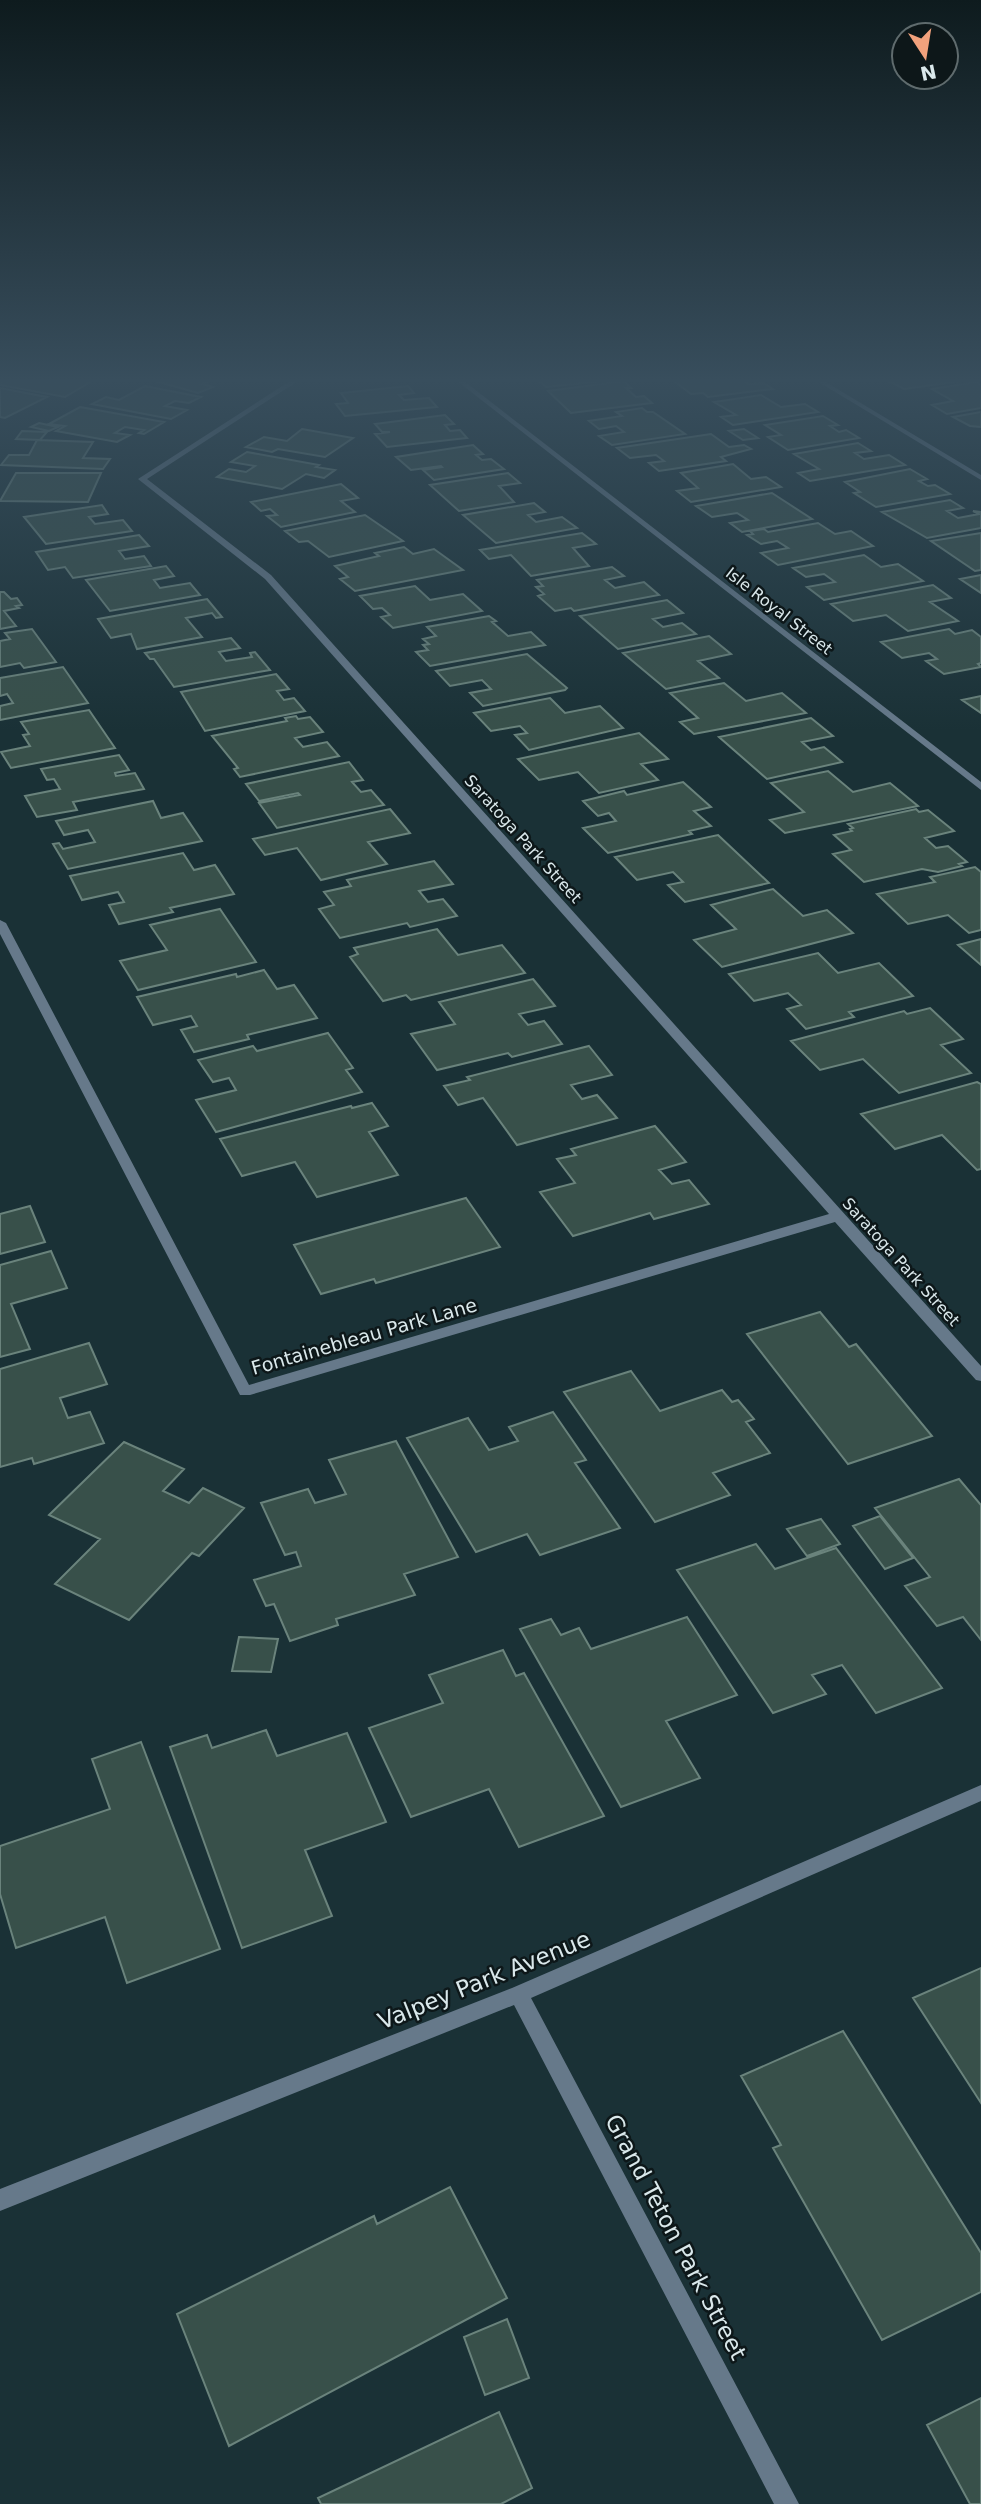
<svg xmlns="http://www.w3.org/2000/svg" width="981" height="2504" font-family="'DejaVu Sans',sans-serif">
<rect width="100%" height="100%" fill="#1a3136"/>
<path fill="#38504a" stroke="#6a837c" stroke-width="2" d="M3,381H92L65,397L0,385Z
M155,381H209L202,384L213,387L198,393Z
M539,381H603L546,387Z
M624,381L631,388H626L636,397L644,396L652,403L571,413L548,391Z
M674,381H744L749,384L764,383L773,389L708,397L703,393L691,394Z
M889,381H961L904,389Z
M976,382L981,385V408L947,414L932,405L953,401L932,389Z
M145,386L201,397L189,403L175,401L165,406L187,410L171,419L92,404L106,397L119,400Z
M408,386L414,393L399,395L404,400L429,398L437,407L345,416L336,404L348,403L341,393Z
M0,388L47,397L5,418L0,417Z
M761,395L781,407L805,404L818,412L733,425L721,417L736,415L714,402Z
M80,407L164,422L144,434L139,433L144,430L125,427L115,433L130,435L117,442L56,431L65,426L49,424Z
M642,408L647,412H653L685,434L612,445L599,436L624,432L616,426L599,429L589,421L622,416L616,412Z
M981,412V427L970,426L953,417Z
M445,415L454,424L445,425L450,431L460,430L467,438L387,447L375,434L390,432H382L375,424Z
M823,416L838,425L830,426L839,432L846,430L859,438L788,450L768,437L781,435L765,425Z
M39,423L58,427L49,431L31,427Z
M302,429L353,438L325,457L278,449L272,452L246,447L264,437L287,441Z
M744,429L758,438L743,440L729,431Z
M22,431L47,432L40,440L16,439Z
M711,434L729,447L744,445L751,449L721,457L726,461L659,471L649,463L664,461L656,455L630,458L617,448Z
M37,440L93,442L83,458L110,459L103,469L1,465L9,455H29Z
M858,443L871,451L855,453L864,459L889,455L905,465L810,481L798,473L819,469L794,454Z
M473,445L483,454L476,455L482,460L491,459L504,469L434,480L423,470L442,467L441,466L411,470L396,457Z
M247,452L319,465L316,467L335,470L324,478L306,474L282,489L217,477L229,469L246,472L255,466L231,462Z
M733,464L751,479L766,477L781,487L691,502L677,491L698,488L681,473Z
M910,469L927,479L919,481L928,486L935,485L950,494L876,507L854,493L860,492L845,482Z
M16,473H101L88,502L0,501Z
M508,473L520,483L499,486L514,502L459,511L430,485Z
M341,484L358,498L341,501L355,512L281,527L267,516L277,515L270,509L261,511L251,502Z
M772,493L812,519L742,532L730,523L748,520L737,513L712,517L696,506Z
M950,500L963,508L947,511L958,518L979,514L973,511L981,512V528L927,538L882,512Z
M534,503L545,512L528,515L536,522L562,517L577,528L496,543L463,515Z
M102,505L108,514L89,517L95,524L123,520L132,531L46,544L24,517Z
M365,515L403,541L329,557L308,541L299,542L285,531Z
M818,523L835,534L851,531L873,546L778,565L761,553L788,548L777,541L761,544L747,535L753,534L750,531L764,529L768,532Z
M582,533L596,544L573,548L589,566L531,576L511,555L489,559L480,550Z
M981,533V570L975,571L931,541Z
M139,535L149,546L119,551L125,559L144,556L151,566L73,578L65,567L48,570L36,552Z
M404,547L413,554L434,549L463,570L355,591L340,579L348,577L335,566L379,556L375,553Z
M864,555L881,567L898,564L923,581L824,600L807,587L835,582L824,574L806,577L793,568Z
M166,566L174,576L154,580L160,588L190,583L200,595L110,611L86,580Z
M612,567L624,576L605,580L615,588L644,582L659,595L574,611L571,608L555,611L538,596L544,594L536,587L543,586L537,580Z
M981,575V593L960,579Z
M933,585L951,598L930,602L958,621L908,631L886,615L853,621L831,604Z
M415,586L430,600L463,594L482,611L393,628L381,617L390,615L382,608L373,609L360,596Z
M0,592H4L11,599L17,598L22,605L16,606L19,608L4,611L16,626L0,629Z
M207,599L222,617L216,618L212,613L186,618L202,637L137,649L131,634L111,638L98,619Z
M667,600L683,613L653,619L663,627L682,623L696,634L618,649L580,616Z
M489,616L496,621L492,622L508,636L531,632L545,645L430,666L416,652L428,650L423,645L429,644L423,639L436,636L427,627Z
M32,629L56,662L24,668L20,663L0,667V641L10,639L5,633Z
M949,629L955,634L972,630L981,637V663L978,664L981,667L944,674L926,661L937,659L929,653L902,658L881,642Z
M709,636L731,654L698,661L719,678L666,689L623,653Z
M231,638L240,648L219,652L226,661L252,657L250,653L255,652L270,670L174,687L154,659H150L145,653Z
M527,654L567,688L565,690L483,706L470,693L491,689L482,680L450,686L436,671Z
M63,667L88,703L0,720V706L13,703L7,694L0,696V678Z
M276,674L289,689L277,691L284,700L294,698L305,711L205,731L181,692Z
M724,683L746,701L782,693L806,713L694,734L680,722L698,718L670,693Z
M981,696V713L962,700Z
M550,698L565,713L600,706L623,728L529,750L515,735L527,733L520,726L491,731L474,713Z
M89,710L115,748L11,768L1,752L30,746L23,735L29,734L21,722Z
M296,716L298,719L310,717L323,732L295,738L303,747L327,742L339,756L240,777L234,769L238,768L212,736L287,721L285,718Z
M811,718L833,736L802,742L811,750L824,747L842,762L767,779L719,737Z
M639,733L668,759L641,764L658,780L599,793L578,772L539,780L518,759Z
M119,755L129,770L115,773L116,776L135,773L144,789L73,802L77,810L37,817L25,796L60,789L54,779L47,780L41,769Z
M349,762L363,780L352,782L361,792L371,790L384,805L277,828L259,803L300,795L298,793L259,801L246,784Z
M828,771L853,792L890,783L918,806L785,833L770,820L804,812L771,783Z
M683,782L711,807L694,811L711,826L689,831L692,834L608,853L583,828L616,821L609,813L598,816L583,801L624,791L627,795Z
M153,801L161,818L183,813L202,841L68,869L53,844L59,843L63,849L95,842L88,830L64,835L56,821Z
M390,809L410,833L368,842L387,864L321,880L297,848L265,855L253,839Z
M916,809L919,812L928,810L954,831L925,838L936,848L948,846L967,862L959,864L962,866L938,872L922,869L864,882L833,854L851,850L834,835L852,831L850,829L853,828L848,824Z
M718,835L769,883L685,902L668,885L683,882L673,872L637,880L615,857Z
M183,853L194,870L215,865L234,894L170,908L173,912L119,924L109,905L124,902L118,892L82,900L70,876Z
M434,861L453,884L419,891L428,902L443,899L457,916L410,927L407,923L340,938L319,909L334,905L324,892L351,886L347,880Z
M975,867L981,872V930L969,933L948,915L908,924L877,894L935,882L930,877Z
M773,889L803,916L827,910L853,933L722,967L694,940L736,929L711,905Z
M220,909L256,962L138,990L120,961L167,950L150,925Z
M437,929L458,955L502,945L525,973L411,1000L406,995L383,1001L350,957L358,954L354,948Z
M981,939V965L958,945Z
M818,953L838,973L879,963L913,996L849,1012L854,1017L806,1029L787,1009L801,1005L788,993L754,1001L729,974Z
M264,970L277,989L294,985L317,1018L247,1035L249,1039L194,1052L181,1030L197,1026L191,1016L153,1025L137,997L236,974L237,977Z
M533,979L555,1006L519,1014L528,1025L544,1021L562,1044L512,1057L508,1053L437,1070L411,1034L455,1024L439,1002Z
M930,1008L963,1039L941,1045L971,1073L899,1093L863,1059L820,1070L791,1041L904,1011L907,1014Z
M328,1033L353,1068L346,1070L362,1092L216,1132L196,1100L236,1090L229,1078L213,1082L198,1060L253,1046L257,1051Z
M589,1046L612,1075L571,1085L582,1099L597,1095L617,1118L517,1145L483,1098L458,1105L444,1086L470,1080L467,1077Z
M977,1082L981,1084V1169L977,1170L942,1135L895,1149L861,1114Z
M372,1103L388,1126L369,1132L398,1175L317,1197L295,1162L242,1176L220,1139L351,1106L352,1108Z
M655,1126L686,1162L659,1170L672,1184L689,1180L709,1204L654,1219L650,1213L573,1236L540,1192L575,1183L557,1159L576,1155L571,1149Z
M466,1198L500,1247L376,1283L374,1279L321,1294L294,1245Z
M30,1206L45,1242L0,1254V1214Z
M51,1251L67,1288L11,1304L30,1349L0,1357V1265Z
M820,1312L849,1347L856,1344L932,1436L848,1464L747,1334Z
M89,1343L107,1384L60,1398L68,1418L90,1412L104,1443L34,1464L32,1458L0,1467V1369Z
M631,1371L660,1411L722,1390L732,1402L738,1400L754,1419L746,1422L770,1453L713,1473L730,1495L655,1522L564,1392Z
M553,1412L586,1460L575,1463L620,1528L540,1555L527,1534L476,1552L407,1438L468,1418L489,1450L518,1441L509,1427Z
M396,1441L458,1557L404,1574L415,1595L336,1619L338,1625L290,1641L274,1604L266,1606L254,1580L301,1566L296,1552L285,1555L261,1503L308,1489L315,1503L346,1494L329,1460Z
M124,1442L184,1469L163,1491L189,1503L203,1488L244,1508L199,1556L192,1553L129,1620L55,1584L100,1539L49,1515Z
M959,1479L981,1505V1640L963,1617L937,1626L905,1586L930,1577L875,1508Z
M880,1516L913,1558L885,1569L853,1526Z
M821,1519L840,1544L807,1556L787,1529Z
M756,1544L775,1569L836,1548L942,1688L876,1713L842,1665L812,1675L826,1694L773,1713L677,1570Z
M687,1617L737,1695L666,1721L700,1778L621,1807L520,1629L551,1619L561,1635L579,1628L591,1649Z
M239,1637L278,1639L271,1672L232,1671Z
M503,1650L516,1676L524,1673L604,1816L519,1847L489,1789L411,1817L369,1728L443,1703L429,1675Z
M266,1730L277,1756L347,1733L386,1822L305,1850L332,1916L242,1948L170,1747L207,1735L212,1748Z
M141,1742L220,1949L127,1983L105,1917L16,1948L0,1894V1846L110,1809L92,1759Z
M981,1968V2103L913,1998Z
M843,2031L981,2253V2292L882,2340L773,2148L781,2145L741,2076Z
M450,2187L507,2298L229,2446L177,2314L374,2216L377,2224Z
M507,2319L529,2378L485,2395L464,2337Z
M981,2398V2504H970L927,2425Z
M499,2412L532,2488L501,2504H321L318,2498Z"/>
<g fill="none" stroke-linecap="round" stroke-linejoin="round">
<path fill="#66798a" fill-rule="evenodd" d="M290,381H298L147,479L271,575L981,1366V1381L976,1380L835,1222L250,1395H240L0,934V920L6,923L249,1385L829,1214L265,579L138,479Z
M457,381H464L981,782V790Z
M817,381H824L981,475V480Z
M981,1785V1801L531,1998L799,2504H774L514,2005L0,2211V2189L512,1988Z"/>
</g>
<linearGradient id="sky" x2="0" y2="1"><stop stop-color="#0e1b1e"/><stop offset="0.52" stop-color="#384e5d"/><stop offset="1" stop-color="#384e5d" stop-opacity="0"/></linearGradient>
<rect width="981" height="731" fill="url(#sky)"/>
<g text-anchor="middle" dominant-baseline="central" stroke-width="5" stroke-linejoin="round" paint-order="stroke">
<g font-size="16" fill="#dae8eb" stroke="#0d1719">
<text transform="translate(779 611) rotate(38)">Isle Royal Street</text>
<text transform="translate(523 839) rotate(48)">Saratoga Park Street</text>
<text transform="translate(901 1262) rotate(48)">Saratoga Park Street</text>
</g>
<g font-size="19" fill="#dae8eb" stroke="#0d1719">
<text transform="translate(364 1336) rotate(-16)">Fontainebleau Park Lane</text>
</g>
<g font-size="23" fill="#dae8eb" stroke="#0d1719">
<text transform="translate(484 1980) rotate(-22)">Valpey Park Avenue</text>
<text transform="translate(676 2237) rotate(62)">Grand Teton Park Street</text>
</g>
</g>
<g transform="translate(925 56) rotate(168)"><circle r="33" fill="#0d1719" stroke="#5f6b6d" stroke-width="2"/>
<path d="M0-5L12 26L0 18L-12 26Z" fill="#f1a17c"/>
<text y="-10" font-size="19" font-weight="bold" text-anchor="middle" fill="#dae8eb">N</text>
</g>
</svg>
